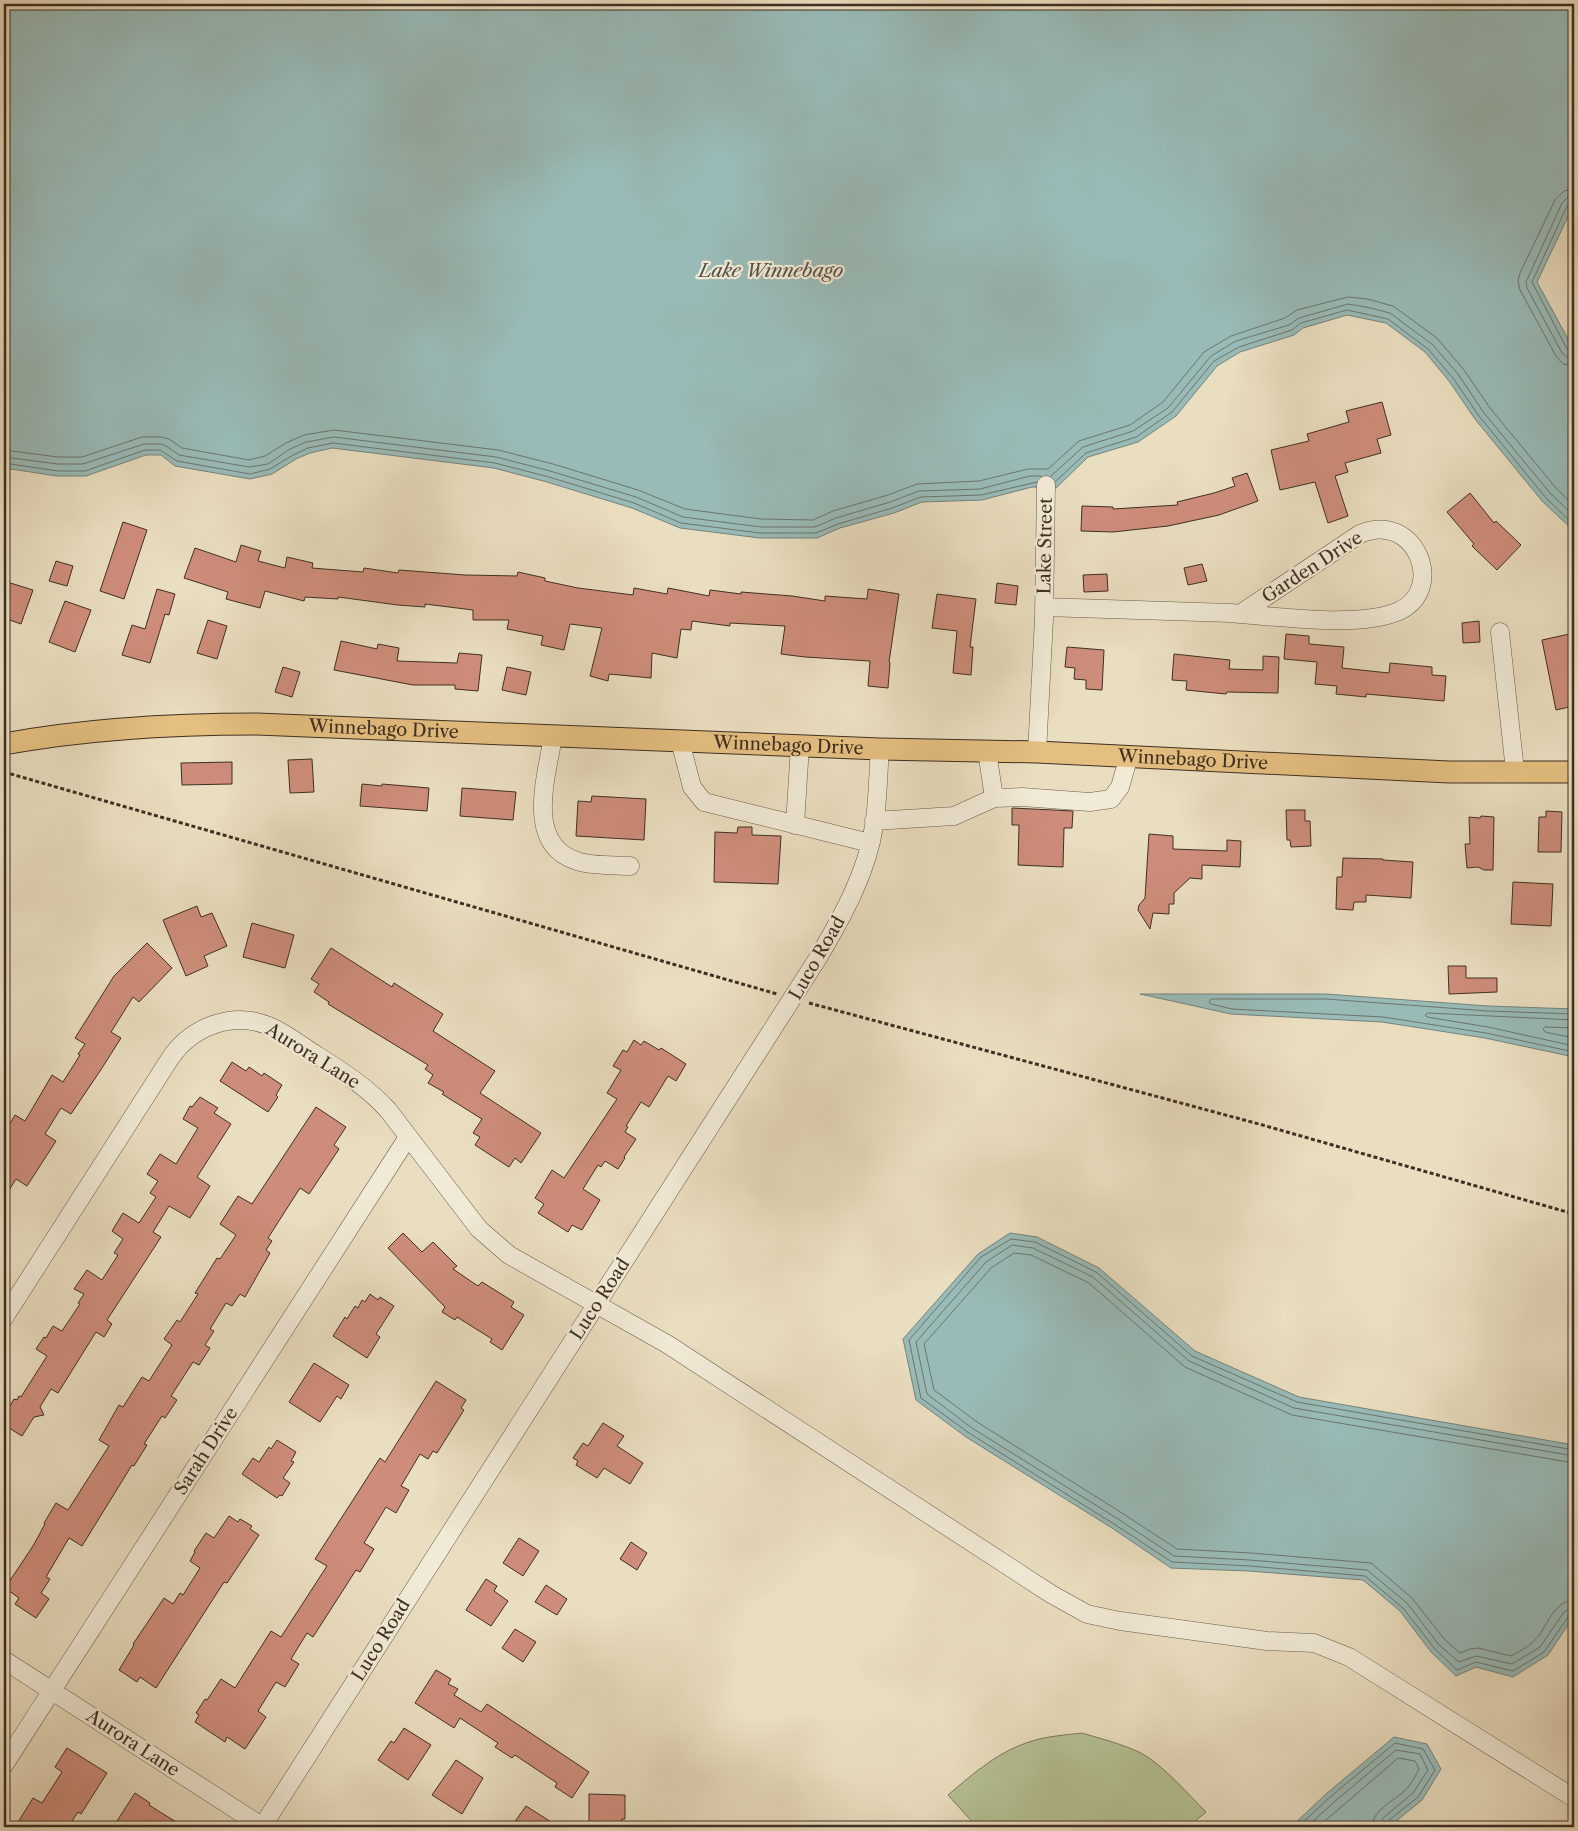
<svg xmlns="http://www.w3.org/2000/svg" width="1578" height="1831" font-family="'Libre Caslon Text',serif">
<rect width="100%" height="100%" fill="#eadec0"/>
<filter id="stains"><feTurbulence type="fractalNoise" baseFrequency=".004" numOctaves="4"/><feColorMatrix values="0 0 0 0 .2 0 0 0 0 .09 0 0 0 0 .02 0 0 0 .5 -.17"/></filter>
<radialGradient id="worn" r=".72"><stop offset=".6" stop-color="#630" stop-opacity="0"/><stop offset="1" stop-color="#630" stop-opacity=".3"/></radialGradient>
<path fill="#b5c193" stroke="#7a785a" d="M1082,1733C1102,1739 1122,1744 1141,1753C1163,1765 1188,1794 1206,1812L1188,1827H977L948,1795C974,1773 999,1751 1032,1741C1048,1736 1066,1735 1082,1733Z"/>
<path fill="#99bbb8" stroke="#75837c" d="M4,4H1574V204L1537,282L1574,350V531L1542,501L1475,419L1449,381L1425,352L1386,323L1347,315L1303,328L1294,335L1240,352L1217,366L1176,416L1138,442L1088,457L1056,488L1032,487L982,500L922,502L894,513L840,528L817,538H760L680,528L632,508L547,482L494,468L332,448L310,453L296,459L272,474L250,479L175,466L161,455H146L86,476H57L4,468Z
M1140,994H1326L1488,1006L1574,1009V1057L1485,1038L1382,1022L1231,1014Z
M1010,1233L1037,1237L1099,1268L1195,1351L1299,1397L1574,1445V1616L1548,1655L1513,1677L1476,1667L1456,1676L1431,1652L1400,1611L1363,1580L1249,1571L1171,1568L1112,1528L966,1437L916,1400L903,1339L978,1254Z
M1394,1737L1427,1744L1441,1769L1422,1800L1389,1827H1291L1326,1794Z"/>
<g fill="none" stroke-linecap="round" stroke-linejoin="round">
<path stroke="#6c756d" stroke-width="1" d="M1574,189L1564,191L1555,200L1520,273L1518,281L1520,290L1556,356L1563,364L1574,366
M1574,197L1567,198L1562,203L1526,282L1527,288L1562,353L1567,357L1574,359
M1574,203L1567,206L1532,282L1567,349L1574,352
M4,450L58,457H82L142,437H161L169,439L182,448L249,460L265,456L286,443L304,435L334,430L498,450L553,464L638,490L685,509L761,519L813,520L833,511L888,495L917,484L979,481L1028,469H1048L1079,441L1130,425L1163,402L1204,352L1231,336L1285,318L1297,310L1348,297L1367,299L1393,306L1437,338L1464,370L1490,408L1556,488L1574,506
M4,457L58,464H83L144,444H161L166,446L179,455L249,467L268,464L290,449L306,442L334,437L496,457L550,471L636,497L683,517L761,527H815L836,518L890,502L919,491L980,489L1030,476H1041
M4,463L58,471H85L145,450H160L177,461L250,474L270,469L293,455L308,448L333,443L495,463L549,477L634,503L681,523L760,533H816L838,524L892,508L921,497L981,495L1037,482
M1051,476L1083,447L1133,431L1168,408L1211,356L1236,341L1289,325L1299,318L1348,304L1366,307L1390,313L1433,345L1458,374L1484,413L1550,493L1574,516
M1055,482L1086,453L1136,437L1172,412L1214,361L1239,347L1292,330L1301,323L1347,310L1388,319L1428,349L1453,378L1479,416L1546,498L1574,525
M1574,1014L1488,1011L1326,999H1211L1209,1002L1211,1004L1232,1009L1383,1017L1486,1033L1574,1052
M1574,1020L1428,1013L1425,1015L1427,1017L1488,1027L1574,1046
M1574,1028L1545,1027L1543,1029L1545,1032L1574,1038
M1574,1450L1297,1402L1192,1356L1096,1272L1035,1242L1011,1239L981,1257L909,1340L921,1398L969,1433L1114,1524L1172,1562L1250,1566L1365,1576L1403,1608L1435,1649L1457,1670L1476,1662L1513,1671L1544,1652L1568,1617L1574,1614
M1574,1456L1294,1408L1189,1361L1093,1277L1033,1248L1012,1245L986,1262L916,1342L927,1394L972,1428L1118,1519L1174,1556L1250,1560L1367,1570L1407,1603L1439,1645L1459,1662L1476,1656L1512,1664L1540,1647L1564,1612L1569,1609L1574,1608
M1574,1463L1292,1415L1185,1367L1089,1283L1031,1255L1014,1253L991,1268L924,1344L934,1390L977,1422L1122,1513L1177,1549L1251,1553L1371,1563L1412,1598L1445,1640L1460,1653L1470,1649L1478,1648L1511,1656C1518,1652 1528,1647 1534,1641C1548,1628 1552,1601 1574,1600
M1298,1827L1329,1798L1395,1743L1423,1749L1435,1770L1418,1797L1388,1821L1386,1827
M1307,1827L1334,1802L1396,1750L1420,1754L1428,1770L1413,1793L1383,1818L1380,1827
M1318,1827L1398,1758L1415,1761L1419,1769C1416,1775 1413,1781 1409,1786C1397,1801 1373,1807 1372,1827"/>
</g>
<path fill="#ce8d7b" stroke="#3e2f22" d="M1382,402L1391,435L1377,439L1381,453L1345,463L1348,472L1335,476L1348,516L1328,523L1315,482L1280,490L1271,450L1309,441L1307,434L1349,422L1346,411Z
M1247,473L1258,501L1219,515L1168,526L1113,532L1081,531L1082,506L1113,507V509L1178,505L1177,502L1214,493L1235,486L1232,478Z
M1470,493L1494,523L1496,521L1521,545L1497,570L1472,546L1474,544L1447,512Z
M123,522L147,530L124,599L100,591Z
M241,545L261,551L258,561L285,568L287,557L313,563L312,568L363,572L364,568L398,573L399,570L465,575L517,576L518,572L545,578V581L578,588L633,595L634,588L667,594L668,588L709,596L710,590L741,594V592L792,596L825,601V596L867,599L868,589L899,594L889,662L890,663L888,688L868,686L870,661L805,657L781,654L785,626L730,623V626L692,621L691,630L681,629L677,658L652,653L651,678L609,674L608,681L590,676L602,628L570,624L564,650L541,645L543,636L507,629L509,620H473V610L425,604V607L398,605L338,597V599L305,597L304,601L265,591L260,608L226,599L228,592L184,578L195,548L236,562Z
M56,561L73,566L67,586L49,581Z
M1202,564L1207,581L1188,585L1184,568Z
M1107,574L1108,591L1084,592L1083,575Z
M4,581L33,590L21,624L4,618Z
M997,583L1018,586L1016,605L995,603Z
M157,589L175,594L169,615L165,614L150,663L122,655L132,625L145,629Z
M937,594L976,599L970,647H973L971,675L953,673L957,631L932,628Z
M65,601L91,610L75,652L49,642Z
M208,620L227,626L217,659L197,653Z
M1479,621L1480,642L1463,643L1462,623Z
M1574,633V706L1556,710L1542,640Z
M1286,634L1309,636V644L1344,647L1342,668L1389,673L1390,663L1432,667V675L1446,676L1444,701L1366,694V697L1336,694L1337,686L1315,684L1317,662L1284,659Z
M341,641L377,649L378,644L399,648L397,661L457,663L459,653L482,655L478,691L455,689V685H413L334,670Z
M1067,647L1104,650L1102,690L1086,689V680L1074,679L1075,668L1065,667Z
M1174,654L1230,660L1229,669L1263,670V656L1279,657L1278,693L1227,692L1226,694L1186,690L1187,681L1172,680Z
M283,667L300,672L292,697L275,692Z
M507,667L531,672L526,695L502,690Z
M312,759L314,792L290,793L288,760Z
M232,762V784L182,785L181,763Z
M362,784L382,786V784L429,788L427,811L360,806Z
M462,788L516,792L513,820L460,816Z
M592,796L646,799L644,840L576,836L578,801L591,802Z
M1012,808L1073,811L1072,828H1064L1063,867L1018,865L1019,825H1012Z
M1286,810H1305V821H1310L1311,846L1291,847L1290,840H1287Z
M1546,811L1562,812L1561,852H1538L1539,817H1546Z
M1481,816L1494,817L1493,870H1484L1478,867L1467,868L1465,844H1470L1469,817L1480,818Z
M738,827H752V835L781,836L778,884L714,882L715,832L737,833Z
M1149,834L1173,836V849L1227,851V840L1241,841L1240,867L1202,865V879L1190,878L1174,893V904H1169V914L1153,913L1150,929L1138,910L1139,905L1145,898Z
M1343,858L1383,859V860L1413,862L1411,898L1366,895V902H1354L1353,910L1336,909L1337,877H1342Z
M1513,882L1553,884L1551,926L1511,924Z
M197,906L201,917L212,913L227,946L204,956L208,966L186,976L163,920Z
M252,923L294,935L285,968L243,957Z
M147,943L172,968L139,1002L133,997L111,1032L121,1038L102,1068L71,1114L61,1108L45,1134L56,1141L27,1186L16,1179L4,1198V1134L15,1115L25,1121L52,1075L63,1082L80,1055L78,1054L85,1044L75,1038L114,976Z
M331,948L392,987L394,983L443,1014L433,1031L495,1071L480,1093L541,1133L521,1163L515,1158L509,1167L475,1145L480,1137L473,1133L482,1119L442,1094L444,1092L428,1083L433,1075L425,1069L428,1065L328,1004L329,1002L314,992L319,984L311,979Z
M1448,966H1466V978H1497V992L1449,994Z
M634,1040L641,1045L644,1041L659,1050L661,1048L686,1064L676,1081L668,1076L649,1107L641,1102L626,1126L628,1127L625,1132L636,1139L624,1157L625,1158L618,1169L605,1161L601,1167L598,1165L583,1189L600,1200L582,1230L572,1225L568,1232L538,1213L544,1204L535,1198L552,1170L564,1178L617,1099L607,1093L621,1070L613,1066L623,1050L627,1052Z
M232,1062L246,1071L249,1067L262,1076L264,1073L282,1085L276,1095L278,1097L268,1112L220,1081Z
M200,1097L218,1108L214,1113L231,1124L197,1177L210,1186L190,1218L169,1206L153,1232L161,1237L107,1320L112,1324L104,1337L96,1332L58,1393L51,1389L40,1407L44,1415L34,1417L22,1436L4,1425V1403L10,1406L14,1399L17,1400L19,1396L21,1397L47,1356L36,1349L44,1337L46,1338L53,1326L62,1331L80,1304L78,1303L84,1294L74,1289L87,1270L102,1280L118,1255L114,1253L123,1239L112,1231L123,1213L139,1223L156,1197L150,1193L158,1181L147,1174L160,1154L176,1164L198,1128L183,1119L190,1106L192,1107Z
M316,1107L346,1127L334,1145L339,1149L309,1194L300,1188L268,1238L272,1241L266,1250L270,1253L245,1297L240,1294L232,1306L226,1303L210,1329L214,1331L205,1345L210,1348L199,1365L193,1362L171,1396L177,1400L165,1418L162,1416L144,1444L147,1445L134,1466L132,1465L82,1546L69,1538L46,1577L50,1579L41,1593L49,1599L36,1618L15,1604L19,1598L5,1588L33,1546L45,1524L44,1523L56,1503L68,1510L109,1446L99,1440L119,1405L123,1407L142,1377L149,1381L172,1345L164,1339L177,1320L180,1322L198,1294L195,1293L217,1258L220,1259L236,1235L220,1224L238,1196L252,1204Z
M403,1233L422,1252L433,1242L457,1266L453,1269L478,1286L482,1282L514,1302L511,1307L524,1315L502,1350L490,1342L492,1339L457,1317L455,1320L442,1312L445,1307L388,1248Z
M370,1294L378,1300L380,1297L394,1306L376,1334L380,1337L367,1358L333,1336L345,1317L347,1319L355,1306L358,1308L362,1300L365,1302Z
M314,1363L349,1385L341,1399L337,1396L320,1422L289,1402Z
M436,1381L466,1400L461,1408L464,1410L437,1453L433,1451L428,1459L420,1454L401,1486L409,1490L396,1513L386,1507L364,1543L374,1549L360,1572L356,1570L313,1637L307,1633L291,1659L299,1664L285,1687L276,1682L258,1711L266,1717L245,1749L227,1737L225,1742L195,1722L199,1715L196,1713L205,1699L207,1700L221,1679L235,1688L271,1631L281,1637L327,1566L315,1559L380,1458L385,1462Z
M603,1423L624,1436L617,1446L643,1463L630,1484L604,1468L597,1478L576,1465L578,1461L573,1458L583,1443L588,1446Z
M277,1440L296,1452L291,1461L294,1462L283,1478L290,1483L282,1496L280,1495L277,1498L242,1474L253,1458L259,1462L269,1447L271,1449Z
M229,1516L238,1522L240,1519L252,1526L250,1529L259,1535L227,1583L224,1582L156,1688L140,1677L137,1682L119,1670L134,1645L133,1644L164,1598L173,1604L180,1593L183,1595L200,1568L190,1561L195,1552L194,1551L206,1533L214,1538Z
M519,1538L539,1551L523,1576L503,1563Z
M631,1542L647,1553L637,1570L620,1559Z
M486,1579L497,1586L494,1591L508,1601L491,1626L466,1610Z
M546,1585L567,1599L557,1615L535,1602Z
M515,1629L536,1642L523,1662L502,1648Z
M436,1670L451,1679L448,1684L458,1689L454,1695L481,1712L487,1704L589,1772L572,1798L555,1787L557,1783L515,1755L512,1758L495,1747L498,1743L460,1718L454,1728L415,1703Z
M404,1728L431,1745L408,1780L378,1760L391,1741L394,1743Z
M67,1748L107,1773L81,1814L78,1812L68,1827H15L33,1798L42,1803L62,1772L55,1767Z
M456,1760L483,1778L462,1814L432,1795Z
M135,1793L150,1803L149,1805L184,1827H127L117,1821Z
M589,1794L625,1795V1819H622V1827H589Z
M526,1806L559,1827H511Z"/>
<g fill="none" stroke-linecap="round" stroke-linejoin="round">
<defs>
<path id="minor" d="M1044,607L1231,613L1240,614C1282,617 1361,628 1399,611C1447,589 1415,510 1360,534L1240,614
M1500,632L1515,771
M553,736C547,776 524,844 577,861C589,866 616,865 630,866
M680,741L692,787L704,802L870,843
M987,751L994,798
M1037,752L1044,619L1046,485
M874,821L954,816L994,798L1022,797L1090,802L1111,799L1120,787L1129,756
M795,825L800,746
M4,1318L171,1057C193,1026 233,1011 269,1026C286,1033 302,1046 318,1056C343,1072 367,1087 388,1110L479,1229L509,1255L667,1344L1051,1594L1087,1614L1120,1621L1267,1641L1314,1643L1349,1657L1574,1798
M4,1660L263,1827
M4,1765L408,1137
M262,1827L818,958C842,917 867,873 874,826C878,801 878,775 880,749"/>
<g id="major">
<path id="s1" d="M4,744C86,729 173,724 257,724L880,749L1037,752L1449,772H1574"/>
</g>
</defs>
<use href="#minor" stroke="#695b4a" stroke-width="19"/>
<use href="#major" stroke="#3e2f22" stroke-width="23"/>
<path stroke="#3e2f22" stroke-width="3" stroke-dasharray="4 2.5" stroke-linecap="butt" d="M4,772L777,994
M809,1003L1259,1124L1574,1214"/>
<use href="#minor" stroke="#f1ead6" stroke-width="18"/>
<use href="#major" stroke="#e5bf80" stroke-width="21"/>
</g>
<g text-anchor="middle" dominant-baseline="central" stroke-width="4.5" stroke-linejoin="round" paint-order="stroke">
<g font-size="18" fill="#3e2f22" stroke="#f1ead6">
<text transform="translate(1045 546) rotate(-89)">Lake Street</text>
<text transform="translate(1312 567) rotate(-33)">Garden Drive</text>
<text stroke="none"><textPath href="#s1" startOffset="381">Winnebago Drive</textPath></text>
<text stroke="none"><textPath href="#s1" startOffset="786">Winnebago Drive</textPath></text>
<text stroke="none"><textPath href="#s1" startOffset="1191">Winnebago Drive</textPath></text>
<text transform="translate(817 958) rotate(-60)">Luco Road</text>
<text transform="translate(313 1056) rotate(32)">Aurora Lane</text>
<text transform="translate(600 1299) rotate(-57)">Luco Road</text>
<text transform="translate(206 1451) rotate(-57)">Sarah Drive</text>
<text transform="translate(381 1640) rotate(-58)">Luco Road</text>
<text transform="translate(133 1743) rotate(33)">Aurora Lane</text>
</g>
<g font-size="19" font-style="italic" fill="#555248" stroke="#f1ead6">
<text x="771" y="270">Lake Winnebago</text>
</g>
</g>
<rect width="1578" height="1831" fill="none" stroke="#eadec0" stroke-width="20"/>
<rect x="5" y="5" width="1568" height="1821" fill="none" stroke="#3e2f22" stroke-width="2.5"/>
<rect x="10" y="10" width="1558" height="1811" fill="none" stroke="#3e2f22"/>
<rect width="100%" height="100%" filter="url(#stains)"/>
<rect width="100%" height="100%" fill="url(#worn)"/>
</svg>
